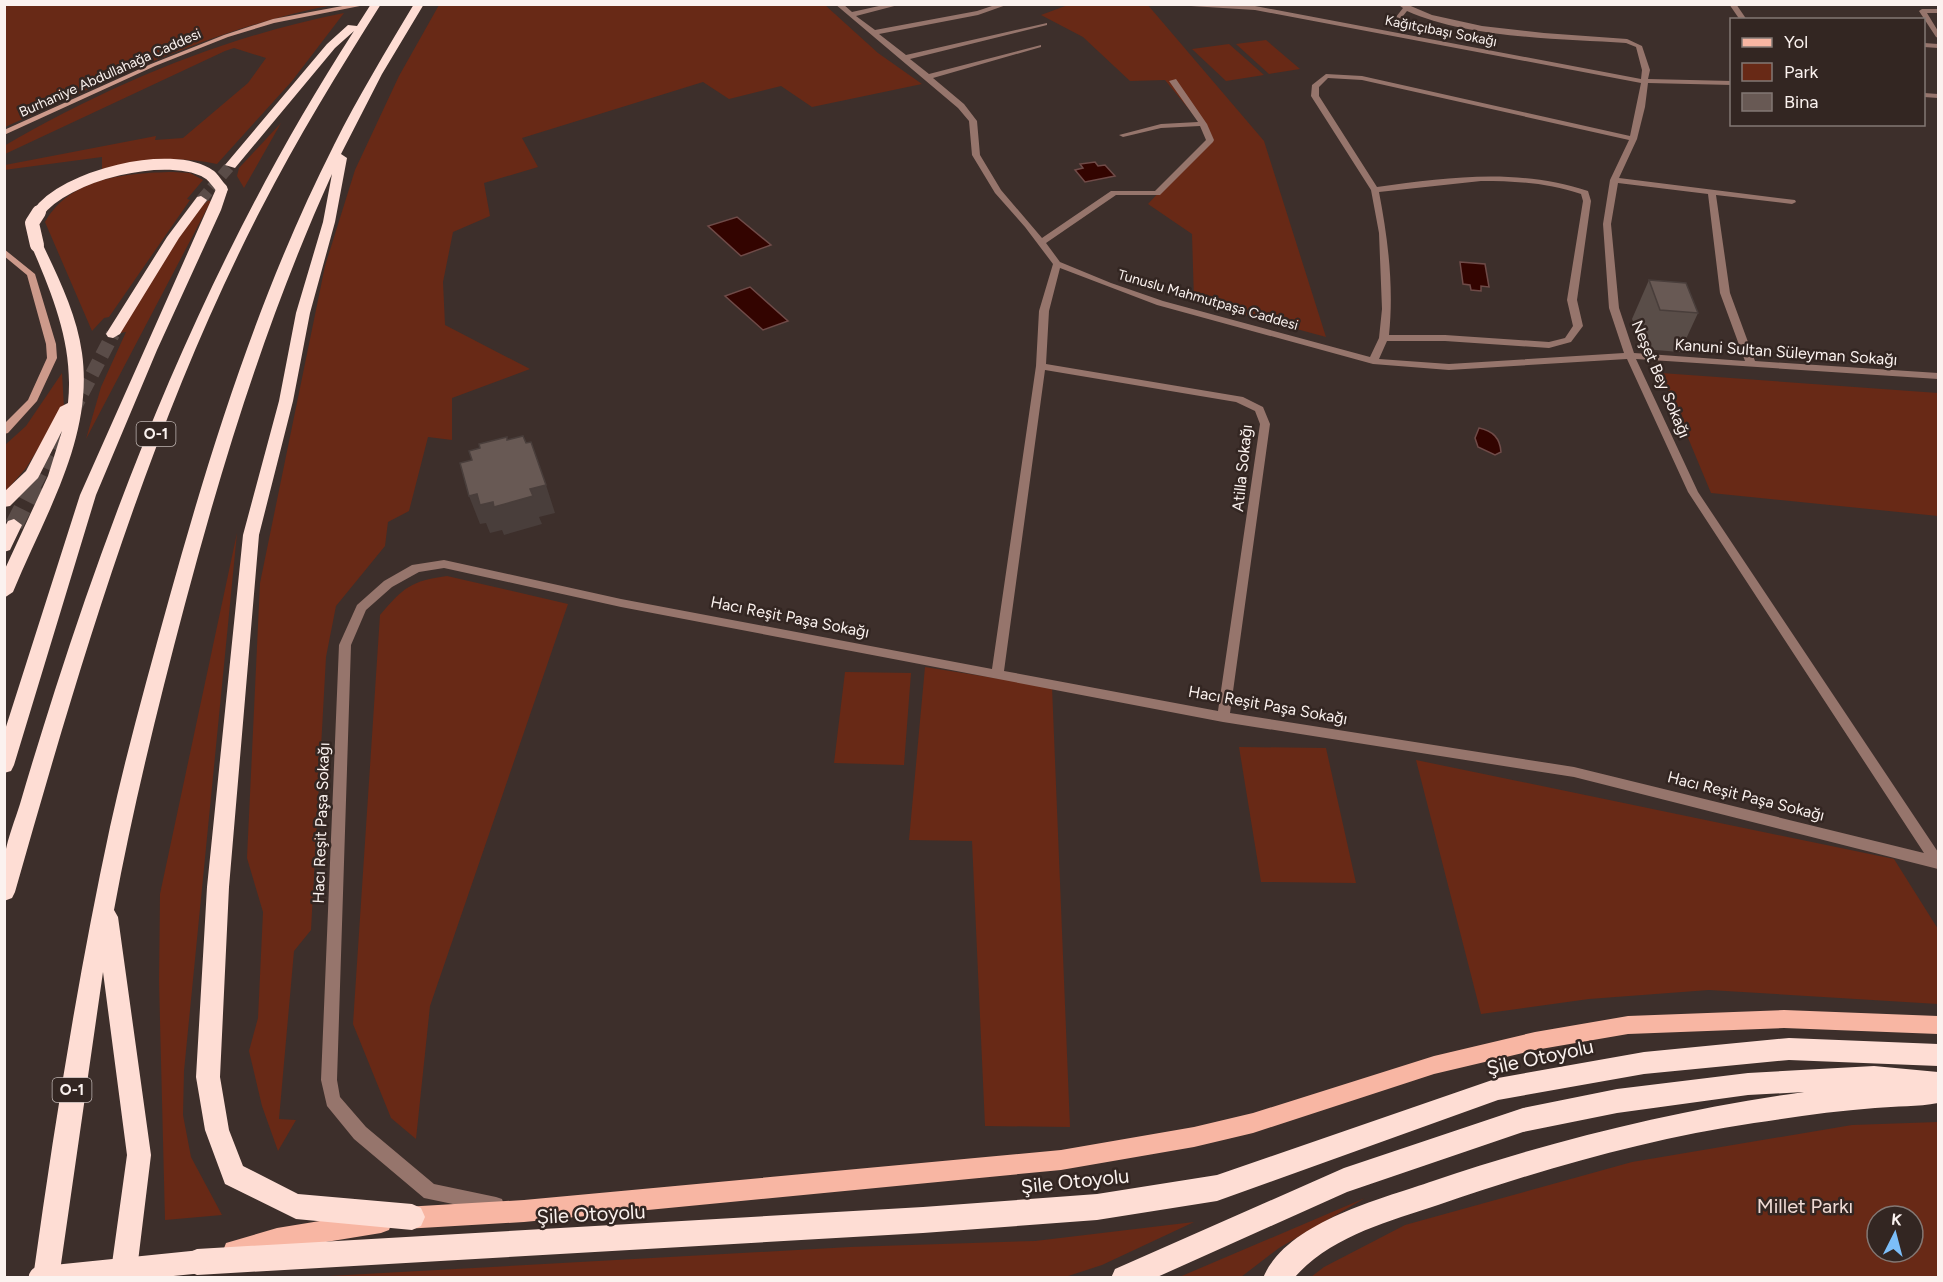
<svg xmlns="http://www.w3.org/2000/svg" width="1943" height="1282" font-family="Figtree,sans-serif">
<rect width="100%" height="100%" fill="#3d2f2b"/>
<path fill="#682916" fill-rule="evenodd" d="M1147,4L1264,141L1326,337L1194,301L1192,234L1148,204L1211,136L1165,80L1130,81L1083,37L1041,15L1068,5Z
M4,5L5,4L333,5C217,27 112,79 5,127Z
M439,5H825L878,53L922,84L812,107L781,86L729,99L703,82L522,138L538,167L484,183L490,216L453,232L443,282L445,325L530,369L452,398V440L428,437L409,511L388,522L385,546L336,606L326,657L311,930L294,951L279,1119L296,1120L278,1151L262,1106L249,1051L258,1018L263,912L247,858L260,583L325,266L355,170L399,76Z
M344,13L292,81L217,164C177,155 141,161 102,169V157L4,170L5,165L156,136L155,140L183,138L248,83L266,58L234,48L225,51L5,154L4,146C111,84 223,37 344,13Z
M1266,40L1300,69L1269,74L1236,44Z
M1229,44L1264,75L1226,81L1192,49Z
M281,123L244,188L237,176L239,168Z
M173,172L190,173L203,180L187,199L190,200L109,317L104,318L92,331L45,222C71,177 126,173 173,172Z
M205,200L211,201L86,439L101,387L126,332L120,333L177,239Z
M62,373L64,408L26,468L5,492V445L26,426Z
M1661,373L1938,393V516L1711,493Z
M237,533L184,1071L183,1115L191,1157L222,1215L165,1220L159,981L160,894Z
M447,576L568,604L430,1006L416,1139L391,1118L353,1024L380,615C404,587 411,581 447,576Z
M925,667L1052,687L1070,1127L985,1126L972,841L909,840Z
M845,672L911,673L904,765L834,763Z
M1239,747L1326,748L1356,883L1261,882Z
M1416,760L1894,859L1938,929V1004L1709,990L1589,999L1481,1014Z
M1938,1122V1277H1311L1324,1267L1405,1225L1632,1162L1852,1125ZM1877,1216H1913V1252H1877Z
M1365,1198L1279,1248L1241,1277L1177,1278Z
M1194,1222L1102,1265L1065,1277H311L850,1247L1035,1241Z"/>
<path fill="#330400" stroke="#6f4b48" stroke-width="1.5" d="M1095,162L1098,166L1105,165L1115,176L1085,182L1075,170L1083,168L1080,164Z
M737,217L771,245L741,256L708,226Z
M1460,262L1485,264L1489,287L1481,286V291L1471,290L1470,285L1463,284Z
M750,287L788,321L763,330L725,296Z
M1479,428C1493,431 1500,438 1501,452L1495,455L1478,447L1475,438Z"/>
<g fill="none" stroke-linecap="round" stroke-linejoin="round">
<path stroke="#5a4c48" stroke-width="11" stroke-dasharray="11 5" stroke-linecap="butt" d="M201,200L231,165"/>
<path stroke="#5a4c48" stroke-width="14" stroke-dasharray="14 7" stroke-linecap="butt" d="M34,486L113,334"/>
<path stroke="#5a4c48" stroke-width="18" stroke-dasharray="18 9" stroke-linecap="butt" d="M14,525L35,484"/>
<path fill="#96756c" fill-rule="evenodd" d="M835,4H843L852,12L888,4H902L856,16L875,30L977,11L998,4H1009L978,15L879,34L906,55L1047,23V25L910,59L929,74L1041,45V47L933,78L964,104L977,121L980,155L1001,190L1042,238L1111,191H1155L1206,140L1200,126L1161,128L1123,137L1119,135L1161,124L1198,122L1169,81L1176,79L1207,124L1214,140L1213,142L1160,195H1116L1046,243L1060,262L1111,283L1163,301L1370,357L1379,338L1382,309L1379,233L1371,190L1311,96L1312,85L1326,74L1362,76L1630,136L1641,83L1255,10L1159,4L1255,6L1641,79L1642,70L1636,47L1626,43C1560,39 1467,38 1407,11L1394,27H1390L1389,26L1403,8L1397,4H1406L1432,15L1482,26L1544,33L1627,39L1642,46L1650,70L1648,79L1732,81V85L1648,83L1645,107L1637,139L1619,178L1795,200L1796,202L1792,204L1716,195L1730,293L1755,361L1938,373V379L1636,359L1698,492L1938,852V869L1574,777L1223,722L621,607L444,568L419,572L392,587L366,610L351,645L337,1080L340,1097L366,1127L434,1184L496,1197L502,1199L504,1205L502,1211L496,1213L424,1198L354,1139L327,1106L321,1080L339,645L357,605L384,581L412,565L444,560L621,599L992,669L1036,366L1039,311L1053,264L1025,227L995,193L972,155L969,121L958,108ZM1328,78L1362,80L1629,140L1610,180L1603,224L1609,308L1624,353L1449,364L1379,359L1387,341H1445L1549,348L1571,342L1583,326L1577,300L1591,201L1588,191C1517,168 1450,177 1377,187L1319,96V87ZM1481,181C1516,181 1548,183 1581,194L1583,201L1567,300L1573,326L1565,338L1549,342L1445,335H1389C1394,287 1388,239 1379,192ZM1618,183L1708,194L1720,293L1745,361L1634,353L1619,308L1611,224ZM1060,268L1157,305L1373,364L1449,370L1627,359L1688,492L1924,853L1574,767L1230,713L1270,424L1263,407L1243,397L1046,364L1049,311ZM1045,370L1236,402L1255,411L1260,424L1218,711L1004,671Z
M1729,4H1736L1747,20H1740Z
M1938,9V13H1927L1938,31V38L1936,37L1919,11L1922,9Z
M1924,43L1938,44V48L1924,47Z
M1924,93L1938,94V98L1924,97Z"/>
<path fill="#cd9a8b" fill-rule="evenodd" d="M353,4H370L274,23L228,37L155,66L4,135V130L151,64L224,35L273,19Z
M4,249L35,274L56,344L57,358L37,401L8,433L4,434V424L28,400L47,358L46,344L27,275L4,256Z"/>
<path fill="#f8b6a3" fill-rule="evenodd" d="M1784,1010L1938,1016V1034L1784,1028L1628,1034L1535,1050L1434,1074L1253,1133L1194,1147L1061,1170L524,1222L404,1229L397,1225L393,1218L397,1211L404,1207L524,1200L1061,1150L1194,1127L1253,1113L1434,1056L1535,1032L1628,1016Z
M381,1211L389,1214L392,1222L389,1230L381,1233L277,1250L234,1262L226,1259L223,1251L226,1243L277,1228Z"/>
<path fill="#feddd4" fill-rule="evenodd" d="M371,4H381C338,72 297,139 261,209C150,425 81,660 15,892L12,898L4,901C4,886 2,868 5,854C8,837 15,820 20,804C31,766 43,728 55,690C129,459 222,235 354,31L335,48L235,168L225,165L327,44L348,25L357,26Z
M414,4H424L382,74L341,154L347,158L335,222L310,313L293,401L259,535L229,887L220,1077L229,1130L243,1166L298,1194L412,1204L421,1208L425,1217L421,1226L412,1230L296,1219L225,1184L205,1130L196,1077L207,887L243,535L279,401L296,313L323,222L332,174C269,313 224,457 185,604C158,706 133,807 114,910L118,917L151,1155L136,1278H110L127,1155L103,972L59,1278H33C54,1127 78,976 110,827C127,750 148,675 169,599C212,444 261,289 334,145C358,97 386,51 414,4Z
M222,185L228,189L221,210L157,350L96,495L14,765L11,771L4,773V733L80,495L216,189Z
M201,196L207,200L179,238L120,334L113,338L108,337L106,334L167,237L197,197Z
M37,241L43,245C59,279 77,315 82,353C94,438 44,516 13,592L4,598V571L48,476L62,431L38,478L10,506L4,507V492L26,471L60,407L68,403C74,346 53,296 31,245Z
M14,519L22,525L10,550L4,552V528L8,521Z
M1789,1038L1938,1044V1066L1789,1060L1644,1074L1498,1100L1217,1201L1097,1220L923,1233L197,1275L188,1271L184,1262L188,1253L197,1249L923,1207L1097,1194L1217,1175L1498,1078L1644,1052Z
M1874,1066L1938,1072V1103C1918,1107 1896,1106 1875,1108C1834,1111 1794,1117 1754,1123C1646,1139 1540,1170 1438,1205C1387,1222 1331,1236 1294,1278H1263C1286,1222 1381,1199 1433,1181C1554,1140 1677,1110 1804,1092L1748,1095L1617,1113L1523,1132L1347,1192L1155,1278H1111L1115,1269L1344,1168L1523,1108L1617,1089L1748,1073Z"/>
<path stroke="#feddd4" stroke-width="11" d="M38,213C63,176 171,148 210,175C214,178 218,185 222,189"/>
<path stroke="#feddd4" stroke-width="14" d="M37,245L32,223L39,212"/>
<path stroke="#feddd4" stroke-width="23" d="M40,1278L197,1262"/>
</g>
<path fill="#594d48" d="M1649,280L1698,313L1680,352L1643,349L1632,319Z"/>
<path fill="#493e3b" d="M546,485L555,513L539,517L542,524L504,535L502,530L490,533L486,523L480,524L469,496L477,494L493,502L530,489Z"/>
<path fill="#685954" stroke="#493e3b" stroke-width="1.5" d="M1649,280L1686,283L1698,313L1660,310Z
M523,436L526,443L531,442L546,485L530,489L533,496L494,507L493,502L480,505L477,494L469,496L460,463L472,460L469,451L480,448L479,444L507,437V440Z"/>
<g text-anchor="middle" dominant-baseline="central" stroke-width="5" stroke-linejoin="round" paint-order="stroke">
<g font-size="14" fill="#fbf2ef" stroke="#332622">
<text transform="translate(1441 31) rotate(11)">Kağıtçıbaşı Sokağı</text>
<text transform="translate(110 73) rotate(-24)">Burhaniye Abdullahağa Caddesi</text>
<text transform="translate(1208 300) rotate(16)">Tunuslu Mahmutpaşa Caddesi</text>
</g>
<g fill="#332622" stroke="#bfb5b2" stroke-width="1.5">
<rect x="136.5" y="422" width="39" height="24" rx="4.5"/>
<rect x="52.5" y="1078" width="39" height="24" rx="4.5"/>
</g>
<g font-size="15" font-weight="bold" fill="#fbf2ef">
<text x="156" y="434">O-1</text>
<text x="72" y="1090">O-1</text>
</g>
<g font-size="16" fill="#fbf2ef" stroke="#332622">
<text transform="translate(1786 352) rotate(4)">Kanuni Sultan Süleyman Sokağı</text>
<text transform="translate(1661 379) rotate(67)">Neşet Bey Sokağı</text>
<text transform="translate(1242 468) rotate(-84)">Atilla Sokağı</text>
<text transform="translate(790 617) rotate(11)">Hacı Reşit Paşa Sokağı</text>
<text transform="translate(1268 705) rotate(10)">Hacı Reşit Paşa Sokağı</text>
<text transform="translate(1746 796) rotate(14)">Hacı Reşit Paşa Sokağı</text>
<text transform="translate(321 823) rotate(-88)">Hacı Reşit Paşa Sokağı</text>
</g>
<g font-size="20" fill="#fbf2ef" stroke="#332622">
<text transform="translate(1540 1057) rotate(-12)">Şile Otoyolu</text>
<text transform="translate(1075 1181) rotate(-6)">Şile Otoyolu</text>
<text transform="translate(591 1214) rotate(-3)">Şile Otoyolu</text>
</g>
<g font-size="20" fill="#f0dbd5" stroke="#332622">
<text x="1805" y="1206">Millet Parkı</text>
</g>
</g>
<rect width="1943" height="1282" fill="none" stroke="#fbf2ef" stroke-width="12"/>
<rect x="1730" y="18" width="195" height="108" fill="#332622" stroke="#837874" stroke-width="1.5"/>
<rect x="1742" y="38" width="30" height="9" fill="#f8b6a3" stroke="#837874" stroke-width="1.5"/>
<text x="1784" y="48" font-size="18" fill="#fbf2ef">Yol</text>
<rect x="1742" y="63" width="30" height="18" fill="#682916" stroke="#837874" stroke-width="1.5"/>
<text x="1784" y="78" font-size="18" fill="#fbf2ef">Park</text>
<rect x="1742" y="93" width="30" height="18" fill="#685954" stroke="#837874" stroke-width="1.5"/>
<text x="1784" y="108" font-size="18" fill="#fbf2ef">Bina</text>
<g transform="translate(1895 1234) rotate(6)"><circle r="28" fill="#332622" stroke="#837874" stroke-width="1.5"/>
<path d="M0-4.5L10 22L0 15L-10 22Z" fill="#7cbef9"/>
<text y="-9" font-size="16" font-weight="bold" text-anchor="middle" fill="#fbf2ef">K</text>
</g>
</svg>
